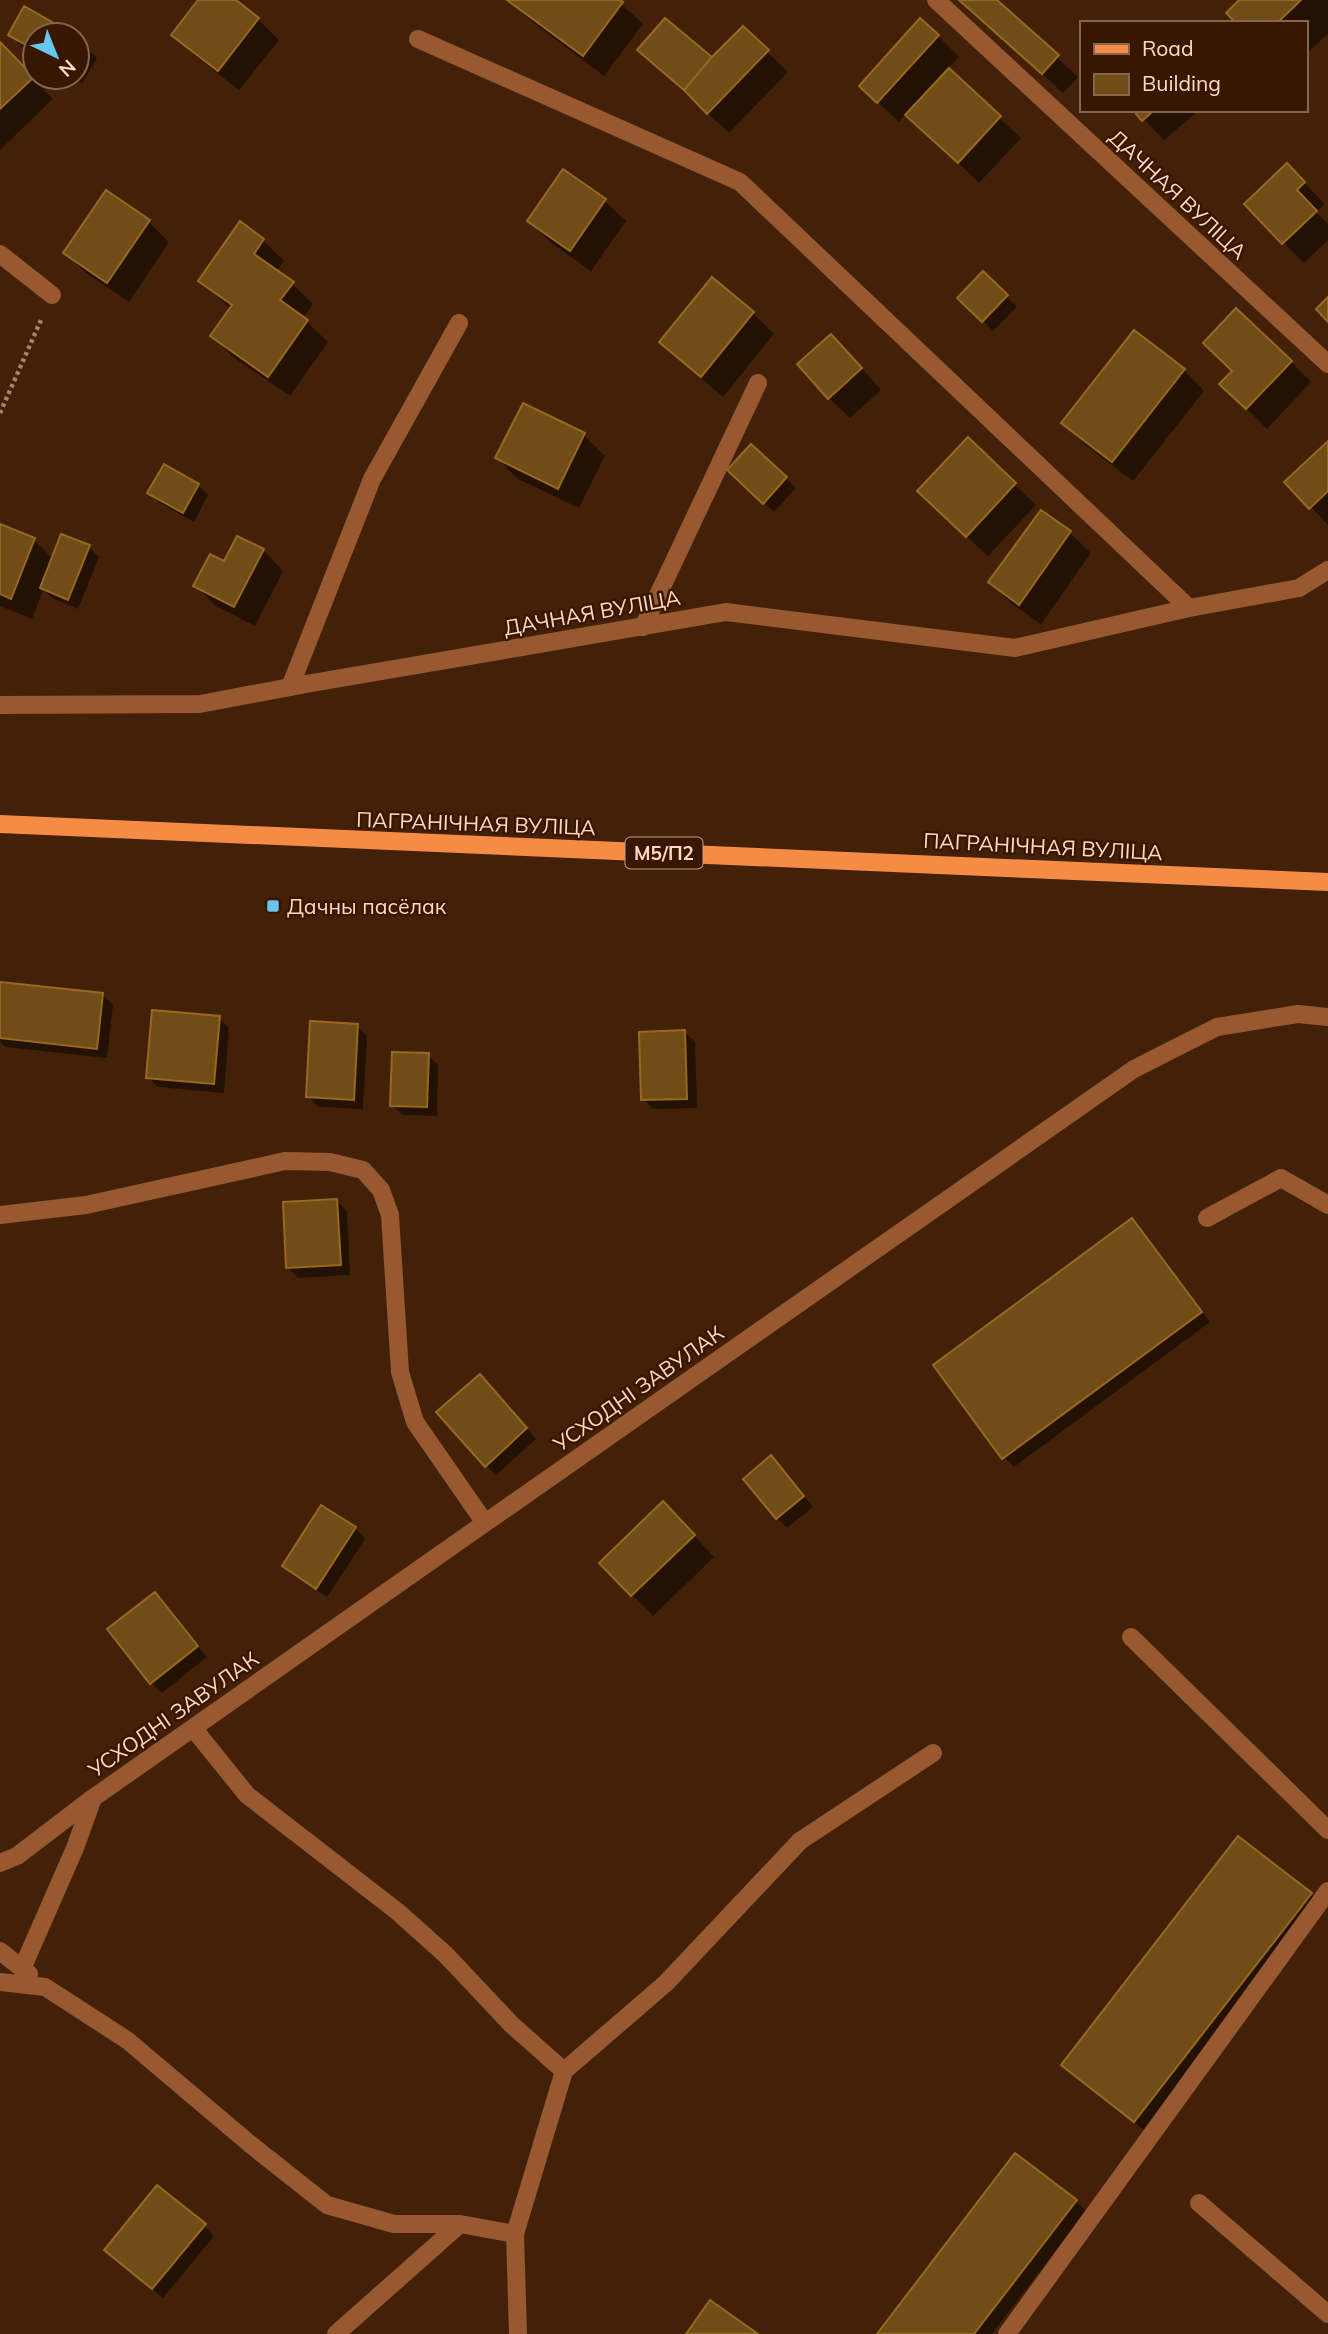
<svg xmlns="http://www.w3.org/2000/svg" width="1328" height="2334" font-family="Mulish,sans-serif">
<rect width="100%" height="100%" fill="#432109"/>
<path fill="#0007" d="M200,0H233L258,19L279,40L239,90L194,55L174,34Z
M510,0H617L643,24L604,76L530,20Z
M961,0H995L1078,77L1063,93Z
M1242,0H1328V34L1305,55V23H1238Z
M743,29L788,72L729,133L639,50L712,60Z
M10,35H72H35V58Z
M938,36L959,57L947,69L1021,138L979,183L907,114L899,122L861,86Z
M77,38L97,58L82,84L70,77H77Z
M0,45L53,99L0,150Z
M1135,110H1199L1164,140Z
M1287,165L1325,204L1316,212L1328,224V240L1304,263L1283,242Z
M564,172L605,201L626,221L591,271L550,242L529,221Z
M149,222L169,242L129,302L86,273L65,253Z
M263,240L284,261L276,272L292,284L313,304L303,318L328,342L290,396L233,357L212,336L231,309L201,281Z
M983,274L1017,307L993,331L960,298Z
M712,280L753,313L774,334L723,397L682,362L661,342Z
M852,357L881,390L850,418L829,398Z
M1291,362L1311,382L1267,429L1243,405Z
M1184,370L1204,391L1133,481L1084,444L1064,423Z
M584,435L605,456L579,508L518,479L497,458Z
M968,440L1036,505L988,556L940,512Z
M1328,443V525L1287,482Z
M786,478L796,488L774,512L739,480Z
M198,485L208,495L194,522L160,503L150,493Z
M1041,512L1070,533L1091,553L1041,624L1011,603L990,582Z
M0,526L34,540L53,559L89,547L99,557L78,609L52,598L43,590L32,619L0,606Z
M263,550L283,571L255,626L216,606L195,585L225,564Z
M0,994L103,995L113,1005L107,1058L5,1047L0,1041Z
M219,1018L229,1028L224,1093L158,1087L148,1077Z
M357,1026L367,1036L363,1109L318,1107L308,1096Z
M685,1032L695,1042L697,1108L653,1109L643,1099Z
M428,1055L438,1065L437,1116L402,1115L392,1105Z
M337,1201L347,1211L350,1275L298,1278L288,1267Z
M1132,1220L1142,1230L1210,1322L1014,1467L1004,1457Z
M489,1386L536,1439L496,1475L486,1465Z
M781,1468L813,1507L787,1528L777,1518Z
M683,1524L714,1557L653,1616L602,1563Z
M355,1528L365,1539L327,1597L294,1576L284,1566Z
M164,1604L207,1657L162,1693L152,1683Z
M1311,1894L1321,1904L1145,2131L1063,2065Z
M1076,2201L1086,2211L992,2334H879Z
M204,2226L214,2236L163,2298L117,2259Z"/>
<path fill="#704c17" stroke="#986821" stroke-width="2" d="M198,0H236L259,18L218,71L171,35Z
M507,0H620L623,2L583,56Z
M959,0H997L1059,55L1042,74Z
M1239,0H1301L1277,23H1236L1226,13Z
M24,6L75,35H35V50L8,35Z
M665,18L712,57L684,90L637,50Z
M920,18L939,35L877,103L859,86Z
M743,26L769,50L707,114L684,90L712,57Z
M0,42L34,77L0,109Z
M949,68L1001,116L958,163L905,115Z
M1133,110H1154L1142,121Z
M1287,163L1305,182L1297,190L1317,211L1282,244L1244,204Z
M563,169L606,199L570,251L527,221Z
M106,190L150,220L107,283L63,253Z
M240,221L264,239L254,254L294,282L280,300L308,320L268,377L210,336L232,305L198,281Z
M983,271L1008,295L982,322L957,298Z
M712,277L754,312L701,377L659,342Z
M1328,297V322L1316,309Z
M1236,308L1292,361L1246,409L1219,384L1232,371L1203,343Z
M1134,330L1185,369L1112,462L1061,423Z
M831,334L862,368L828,399L797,364Z
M523,403L585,433L558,489L495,458Z
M968,437L1016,483L966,537L917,491Z
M1328,441V491L1309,509L1284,482Z
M751,444L787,477L763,504L727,470Z
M164,464L199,484L183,513L147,493Z
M1041,510L1071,531L1019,605L988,582Z
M0,524L35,538L11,599L0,594Z
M61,534L90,545L68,600L40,588Z
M237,536L264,549L234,607L193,586L210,554L224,561Z
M0,982L103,993L97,1049L0,1038Z
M152,1010L220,1016L214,1084L146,1078Z
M310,1021L358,1024L354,1100L306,1097Z
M685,1030L687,1099L641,1100L639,1032Z
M392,1052L429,1053L427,1107L390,1106Z
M337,1199L341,1265L286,1268L283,1202Z
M1132,1218L1202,1312L1002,1459L933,1365Z
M480,1374L527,1428L485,1467L436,1412Z
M771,1455L804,1496L776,1519L743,1479Z
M663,1501L695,1535L631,1596L599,1563Z
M321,1505L356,1527L316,1589L282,1566Z
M155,1592L198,1646L150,1684L107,1629Z
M1238,1836L1312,1893L1134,2122L1061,2065Z
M1015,2153L1077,2200L974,2334H877Z
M157,2185L206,2224L152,2289L104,2250Z
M710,2300L758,2334H686Z"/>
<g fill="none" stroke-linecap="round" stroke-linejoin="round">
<path stroke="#a7836c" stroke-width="4.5" stroke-dasharray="3.5 3.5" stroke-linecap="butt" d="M0,413L41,320"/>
<path stroke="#985930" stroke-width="18" d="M936,0L1328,364
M418,39L740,182L1189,608
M0,254L52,295
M643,627L758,383
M290,687L372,479L459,323
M0,705L200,704L306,684L726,612L1015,648L1189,608L1299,588L1328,570
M0,1215L86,1205L285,1161L330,1162L363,1170L381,1190L390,1215L400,1372L415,1422L485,1523
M1207,1218L1281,1178L1328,1205
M1131,1637L1328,1830
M193,1728L247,1795L398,1912L446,1955L512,2025L564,2071
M0,1863L17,1856L93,1798L485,1523L1134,1069L1217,1027L1298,1014L1328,1017
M0,1951L29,1974
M22,1969L75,1848L93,1798
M0,1982L45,1987L127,2040L250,2144L327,2205L394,2224H460L515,2234
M1199,2203L1328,2314
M336,2334L460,2224
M518,2334L515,2234L564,2071L666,1983L800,1841L933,1753
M1007,2334L1328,1891"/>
<path stroke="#f48c46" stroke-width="18" d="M0,824L1328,882"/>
</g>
<rect fill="#69c4f0" stroke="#381701" stroke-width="2.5" x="266" y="899" width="14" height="14" rx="3.5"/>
<g text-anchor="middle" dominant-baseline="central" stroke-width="5" stroke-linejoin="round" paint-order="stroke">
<rect fill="#381701" stroke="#c39e88" stroke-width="2" x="625.5" y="837.5" width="77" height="31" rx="5"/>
<g font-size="19" font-weight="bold" fill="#fed8c2">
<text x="664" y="853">М5/П2</text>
</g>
<g font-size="21" fill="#fed8c2" stroke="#381701">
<text transform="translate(1178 194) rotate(43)">ДАЧНАЯ ВУЛІЦА</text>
<text transform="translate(592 612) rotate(-10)">ДАЧНАЯ ВУЛІЦА</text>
<text transform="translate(476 823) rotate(2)">ПАГРАНІЧНАЯ ВУЛІЦА</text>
<text transform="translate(1043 846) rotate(3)">ПАГРАНІЧНАЯ ВУЛІЦА</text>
<text transform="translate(638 1388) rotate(-35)">УСХОДНІ ЗАВУЛАК</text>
<text transform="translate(173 1714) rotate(-35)">УСХОДНІ ЗАВУЛАК</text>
</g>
<g font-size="21" fill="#fed8c2" stroke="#381701" text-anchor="start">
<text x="287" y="906">Дачны пасёлак</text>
</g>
</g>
<rect x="1080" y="21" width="228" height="91" fill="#381701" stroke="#87644e" stroke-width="2"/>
<rect x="1094" y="44" width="35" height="10" fill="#f48c46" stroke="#87644e" stroke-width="2"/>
<text x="1142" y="56" font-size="21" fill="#fed8c2">Road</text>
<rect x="1094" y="74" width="35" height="21" fill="#704c17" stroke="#87644e" stroke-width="2"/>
<text x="1142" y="91" font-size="21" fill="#fed8c2">Building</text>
<g transform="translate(56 56) rotate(137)"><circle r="33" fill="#381701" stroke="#87644e" stroke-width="2"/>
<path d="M0-5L12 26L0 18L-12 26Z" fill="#69c4f0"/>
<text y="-10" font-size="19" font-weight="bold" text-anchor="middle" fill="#fed8c2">N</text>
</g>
</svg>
